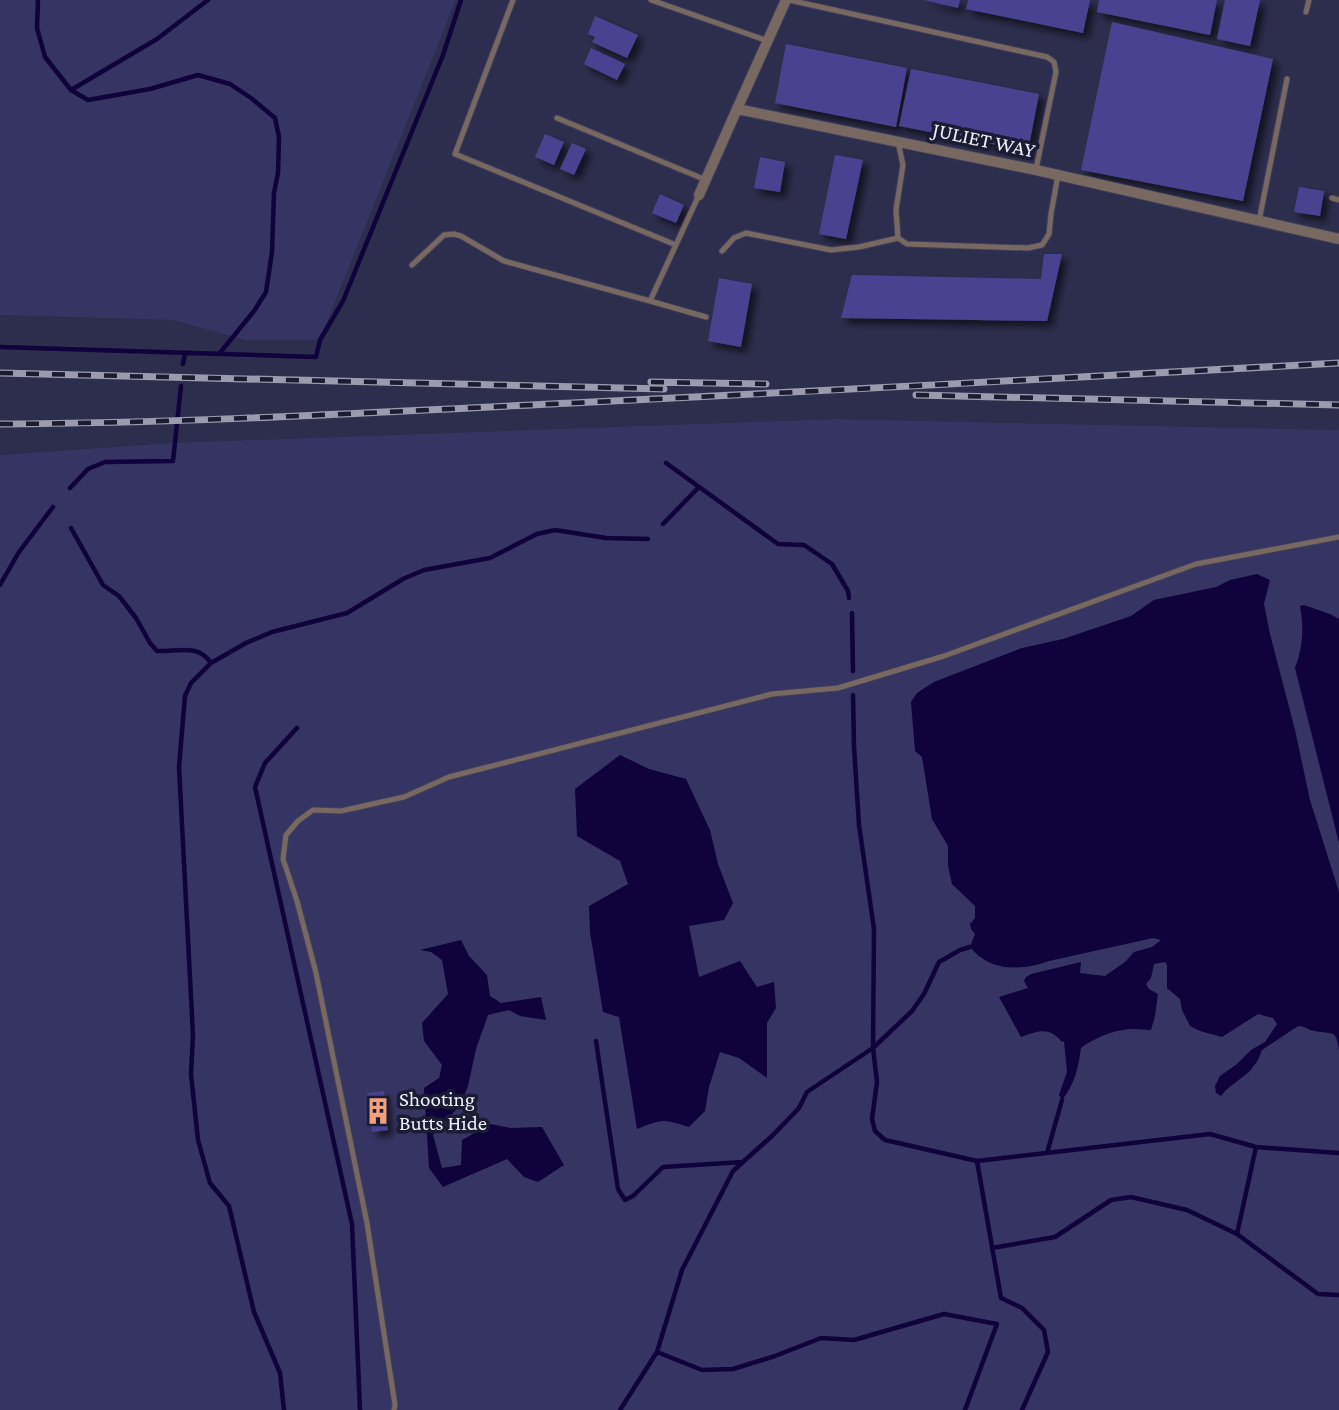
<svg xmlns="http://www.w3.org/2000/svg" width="1339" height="1410" font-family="'Crimson Pro',serif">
<defs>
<filter id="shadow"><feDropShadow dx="5.5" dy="5.5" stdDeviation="3.5" flood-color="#0009"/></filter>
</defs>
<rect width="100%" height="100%" fill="#25253f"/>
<path fill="#2d2d4d" d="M456,0H1339V430L836,419L169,443L0,455V315L172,320L245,340H320Z"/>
<path fill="#363463" d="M0,0H456L320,340H245L172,320L0,315Z
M836,419L1339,430V1410H0V455L169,443Z"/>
<path fill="#10023a" d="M1257,574L1270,580L1264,604L1270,634L1295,730L1310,800L1339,892V1050C1336,1028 1333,1035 1315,1031C1307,1030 1306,1026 1298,1026L1262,1050L1258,1060L1250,1071L1226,1090L1221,1096L1216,1093L1215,1086L1220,1076L1237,1064L1251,1050L1265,1042L1277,1024L1273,1018L1258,1014L1222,1037L1200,1031L1190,1026L1182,1010L1180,999L1167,988V965L1165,962L1154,964L1151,978L1146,984L1149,989L1158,994L1155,1016L1151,1030C1145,1030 1140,1029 1134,1029C1116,1029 1095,1037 1081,1048C1078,1068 1075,1084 1062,1100L1059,1095L1067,1072L1064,1041L1062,1042C1049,1026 1038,1031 1021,1037L999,997L1028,988L1024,981L1026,977L1031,974L1081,962L1080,973L1105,976L1125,962L1134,952L1152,947L1161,940L1153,938L1049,961C1021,971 990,972 970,947L975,934L971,929L970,924L975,918V906L952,884L948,866V846L932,819L922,757L915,751L911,702L917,693L934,682L1022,648L1063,639L1131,616L1154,600L1216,587L1230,580Z
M1304,605L1330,614L1339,619V843L1295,668C1303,647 1304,628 1300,606Z
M620,755L649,769L686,779L710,830L718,864L733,903L724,920L689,926L699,977L740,961L757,987L774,982L776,1008L767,1023V1078L739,1058L720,1052L709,1087L705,1111L689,1127C663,1119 662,1119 637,1129L619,1017L603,1012L590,932L589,906L628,884L620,861L577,836L575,789Z
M461,940L469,956L487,975L490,996L501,1003L541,997L546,1020L520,1016L509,1010L488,1015L476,1049L468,1086L460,1106L439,1127L433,1135L442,1168L461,1165L462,1140L491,1124L510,1128L542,1127L564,1165L538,1182L524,1177L507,1159L443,1187L429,1168L424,1088L439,1078L442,1065L424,1041L422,1023L448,994L442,960L431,952L420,950Z"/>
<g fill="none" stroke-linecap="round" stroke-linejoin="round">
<path stroke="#10023a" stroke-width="4.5" d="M38,0L37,28L45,57L71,90L88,100L150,89L198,75L230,84L251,98L275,118L279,137L278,173L274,193L272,252L266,292L254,311L219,354
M71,90L157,39L208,0
M0,347L316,357L320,340L343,301L443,55L461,0
M183,364L185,353
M666,463L778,544L804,545L832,564L848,591L849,598
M70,488L88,469L105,462L173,461L181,386
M663,524L699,487
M71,528L103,585L119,596L136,618L150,643L157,651C177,652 198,643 211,663
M0,585L19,552L53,507
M852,613L853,671
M853,695L854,747L859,825L874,929L873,1048L877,1082L872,1119L875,1131L885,1140L977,1161L1001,1298L1022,1308L1044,1330L1048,1352L1022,1410
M297,728L265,763L255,787L352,1224L360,1410
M596,1041L618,1189L625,1200L633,1196L663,1167L743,1162
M1047,1153L1062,1100
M977,1161L1210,1134L1256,1147L1339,1153
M1237,1234L1256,1147
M992,1248L1055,1237L1111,1200L1131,1197L1187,1210L1237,1234L1318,1294L1339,1295
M657,1352L702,1370L733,1369L775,1356L821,1338L854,1340L944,1314L997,1324L965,1410
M284,1410L280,1373L254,1312L229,1206L210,1183L198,1140L191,1074L193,1035L179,767L185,696L191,683L211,663L246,643L272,632L347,613L403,579L424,570L490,558L537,534L555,530L606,538L648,539
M620,1410L657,1352L682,1270L733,1171L773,1135L799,1108L807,1092L873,1048L912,1011L924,994L939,962L960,950L970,947"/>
</g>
<path fill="#494390" filter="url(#shadow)" d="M924,0H960L958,8Z
M968,0H1090L1083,33L966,9Z
M1099,0H1217L1210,35L1097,12Z
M1225,0H1260L1250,46L1217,39Z
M595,16L638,35L627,58L592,42L595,37L588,34Z
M1112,22L1273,59L1243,201L1081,170Z
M786,44L907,68L896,127L775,103Z
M591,48L625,64L617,80L584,64Z
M911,69L1039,94L1028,151L899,126Z
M545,134L564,142L554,165L535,157Z
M572,143L586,149L574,175L560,169Z
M835,155L863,160L846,239L819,234Z
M760,157L785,162L780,192L754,188Z
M1299,187L1324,191L1320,216L1294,212Z
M660,194L684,205L676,223L652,213Z
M1044,254H1062L1047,321L841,318L852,275L1041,279Z
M719,278L752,284L741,347L708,341Z
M384,1091L388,1130L372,1132L367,1093Z"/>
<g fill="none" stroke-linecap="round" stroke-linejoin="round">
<defs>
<path id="service" d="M513,0L455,154L676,245
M651,0L768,41
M789,0L1047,57L1054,62L1056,72L1036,169
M1306,12L1309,0
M557,118L706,180
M898,142L903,165L896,210L898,238L907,244L1028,248L1042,245L1049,234L1051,214L1058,175
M699,195L650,301L706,317
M1332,198L1339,200
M1259,221L1287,79
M722,251L734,238L746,233L831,250L859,247L898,238
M412,265L444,235L454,234L461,236L504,261L650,301
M394,1410L395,1405L367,1223L316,973L297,901L283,859L286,835L298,821L313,810L341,811L404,797L449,777L772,694L838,688L944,656L1196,564L1339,537"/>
<path id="minor" d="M786,0L737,109L1036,170L1339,239
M699,195L737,109"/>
</defs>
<use href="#service" stroke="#41415a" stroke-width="7"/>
<use href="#minor" stroke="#41415a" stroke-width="12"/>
<use href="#service" stroke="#776862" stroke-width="5"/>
<use href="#minor" stroke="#776862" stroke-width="10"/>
<defs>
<path id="rail" d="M0,373L664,389
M651,382L766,384
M916,395L1339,405
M0,424C191,423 382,412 572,403C828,391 1083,377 1339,363"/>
</defs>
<use href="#rail" stroke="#9a9bae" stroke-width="7"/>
<use href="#rail" stroke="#1b1b34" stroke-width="4.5" stroke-dasharray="13" stroke-linecap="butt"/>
</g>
<defs>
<symbol id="building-bare" viewBox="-9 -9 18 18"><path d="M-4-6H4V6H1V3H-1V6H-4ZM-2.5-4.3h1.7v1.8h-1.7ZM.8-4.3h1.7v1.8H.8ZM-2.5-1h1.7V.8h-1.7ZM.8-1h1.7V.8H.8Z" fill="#f2a17e" stroke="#1b1b34" stroke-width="2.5" paint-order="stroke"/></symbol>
</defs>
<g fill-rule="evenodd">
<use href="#building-bare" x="359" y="1092" width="38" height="38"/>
</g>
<g text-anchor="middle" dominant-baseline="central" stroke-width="7" stroke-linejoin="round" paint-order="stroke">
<g font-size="21" fill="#eeeffd" stroke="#1b1b34">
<text transform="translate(984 140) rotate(12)">JULIET WAY</text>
</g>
<g font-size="21" fill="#eeeffd" stroke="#1b1b34" text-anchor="start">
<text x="399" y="1099">Shooting<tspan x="399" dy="24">Butts Hide</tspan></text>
</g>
</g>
</svg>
